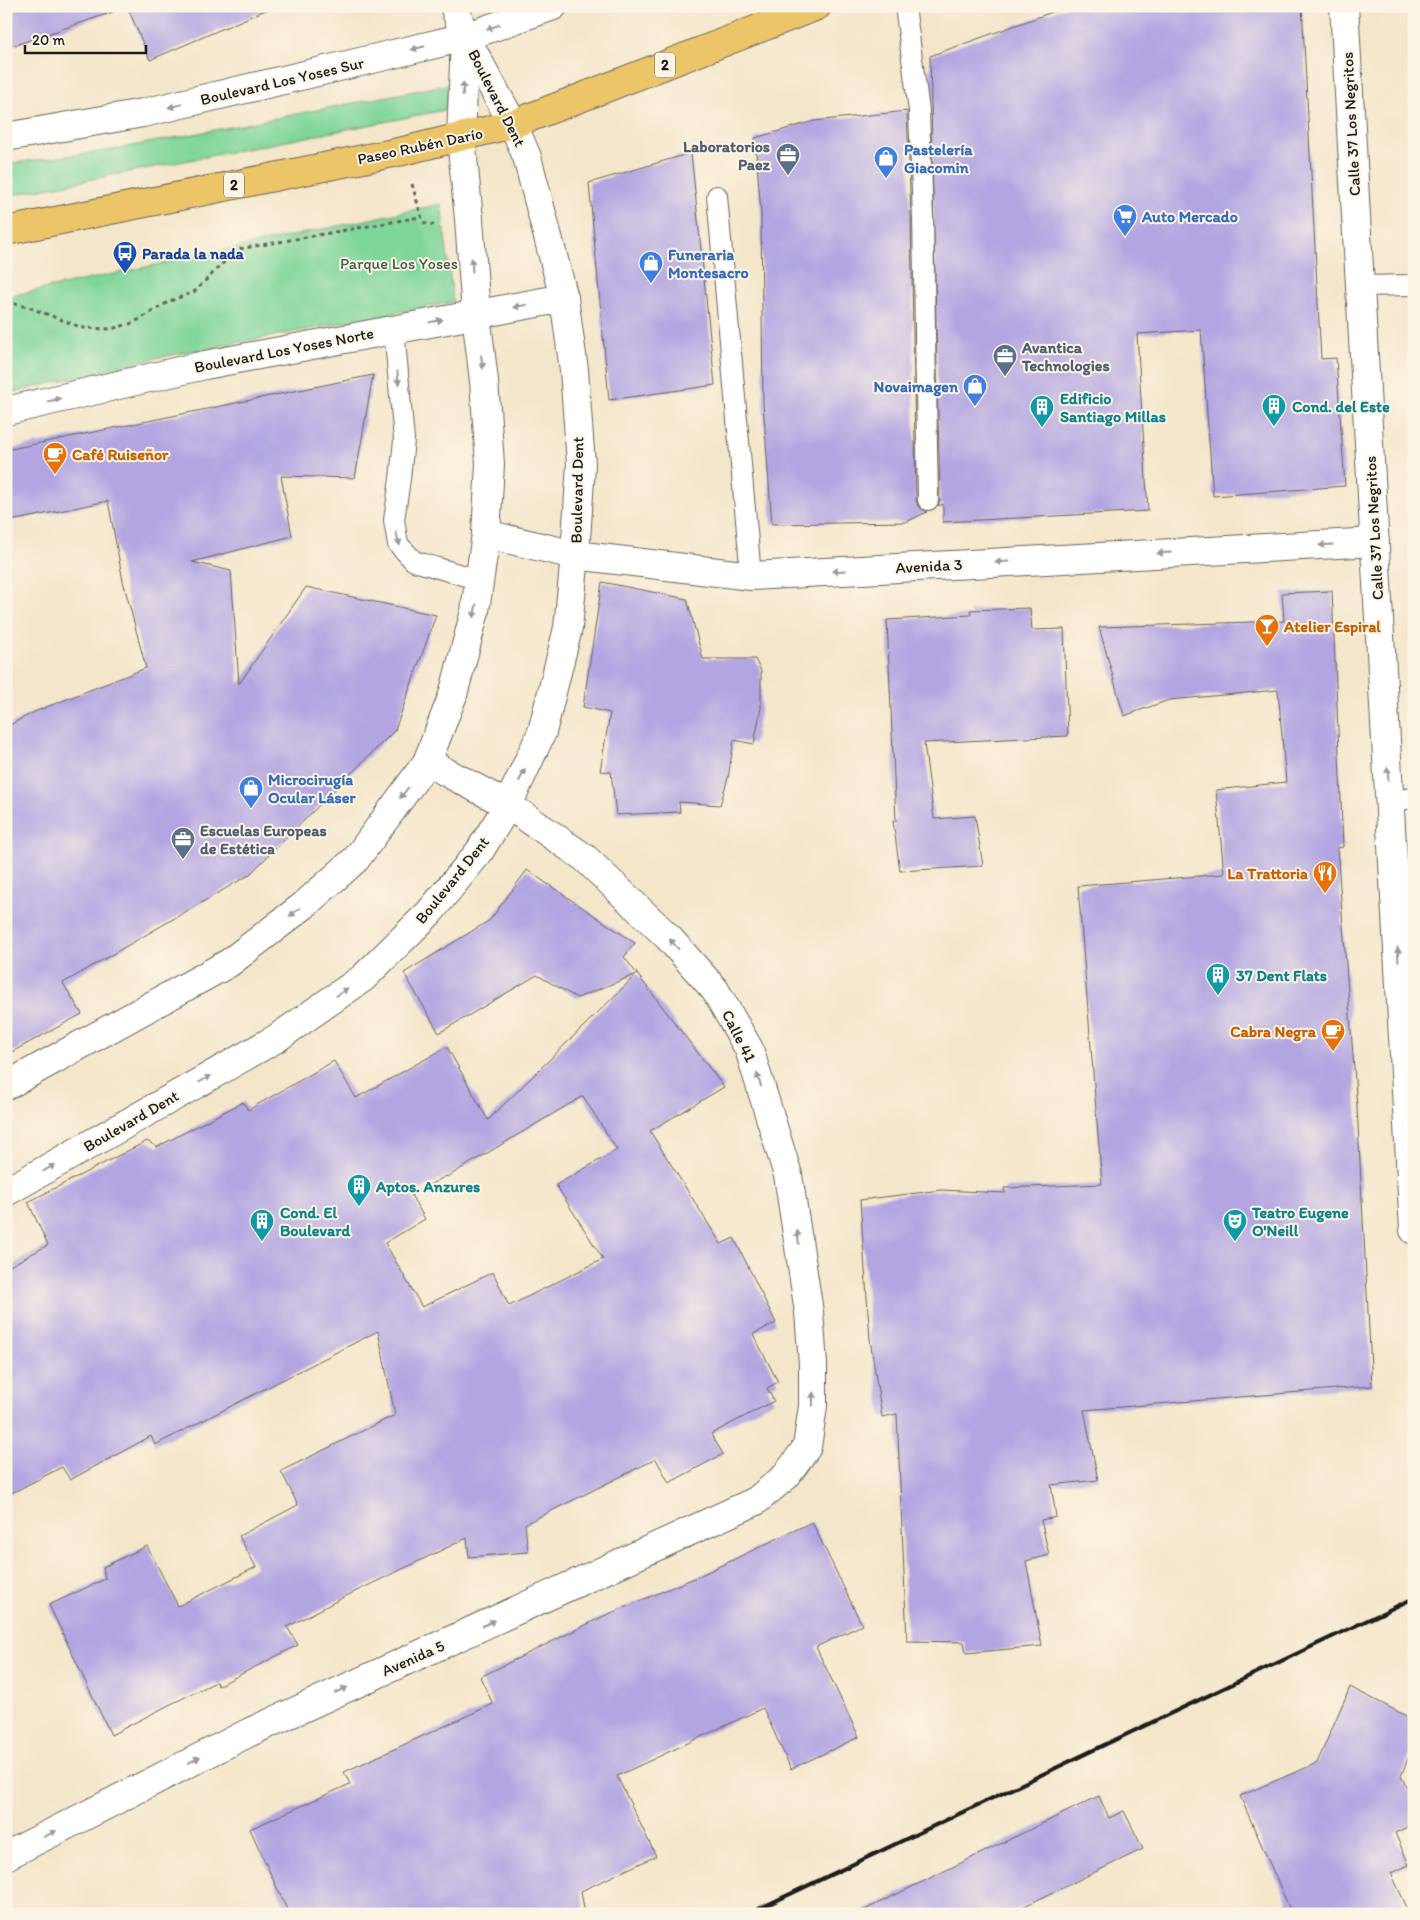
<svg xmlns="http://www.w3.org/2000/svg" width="1420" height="1920" font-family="Itim,sans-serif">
<rect width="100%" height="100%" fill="#fcf5e5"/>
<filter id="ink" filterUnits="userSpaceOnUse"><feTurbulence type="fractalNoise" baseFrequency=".02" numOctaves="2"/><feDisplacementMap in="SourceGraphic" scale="10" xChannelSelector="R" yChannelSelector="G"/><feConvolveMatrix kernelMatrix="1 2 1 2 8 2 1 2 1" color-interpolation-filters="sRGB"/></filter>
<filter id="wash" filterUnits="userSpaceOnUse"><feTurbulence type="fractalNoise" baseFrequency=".0096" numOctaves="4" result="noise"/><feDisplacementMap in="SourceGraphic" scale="20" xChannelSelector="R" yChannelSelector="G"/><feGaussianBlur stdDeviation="1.12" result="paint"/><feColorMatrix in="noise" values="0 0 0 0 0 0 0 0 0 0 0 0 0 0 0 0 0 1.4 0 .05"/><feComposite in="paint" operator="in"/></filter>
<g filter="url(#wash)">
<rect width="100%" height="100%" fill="#f4e6ca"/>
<path fill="#7fd69a" stroke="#4e795b" d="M450,84L445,110L6,196V164L112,150Z
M441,204L453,302L161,357L6,394V297Z"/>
<g id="blocks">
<path fill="#b2a5e2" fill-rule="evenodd" d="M6,6H112L113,12L6,48Z
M127,6H275L150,60Z
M1069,6H1302L1321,359L1336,358L1345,486L1213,496L1201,330L1137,334L1148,511L943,522V504L938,506L940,500L930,56Z
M907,111L911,218L916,500L918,506L927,512L906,522L772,524L763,403L761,213L755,138L814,121Z
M691,153L715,385L609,400L589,183Z
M373,375L355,478L281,476L292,536L192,562L231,571L239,684L306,587L436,615L395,730L249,875L63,983L82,1014L6,1055V727L34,712L146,668L123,581L108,501L6,522V450Z
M602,582L687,599L703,659H755L761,671V708L754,744L734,740L728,778L720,805L679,802L680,812L616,815L611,772L600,771L610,713L583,707Z
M1332,591L1343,847L1337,848L1357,1107L1372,1386L1084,1410L1098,1480L1051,1485L1056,1517L1041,1520L1049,1555L1026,1561L1042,1646L966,1653L964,1642L907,1641L897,1414L882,1417L870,1339L860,1200L941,1190L1005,1193L1004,1188L1102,1184L1078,886L1224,874L1216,790L1286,782L1278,690L1169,700L1124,716L1099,627L1284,621L1282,593Z
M1030,608L1032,630L1064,629L1068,736L924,743L934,819L975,816L983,866L900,871L893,821H896L887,620L971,615L970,610Z
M527,870L635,943L624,957L724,1087L650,1131L721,1244L734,1238L776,1323L753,1334L778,1382L767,1388L774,1401L711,1434L723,1454L669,1483L656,1459L525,1524L528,1552L469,1557L467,1538L344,1597L287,1627L298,1645L218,1686L216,1682L167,1706L111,1735L49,1605L105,1579L103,1567L147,1546L178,1606L256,1567L239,1536L298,1505L281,1471L395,1415L378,1331L155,1445L151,1436L70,1480L62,1467L6,1496V1268L48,1245L28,1202L147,1141L157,1147L243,1102L248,1110L334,1061L356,1098L447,1047L488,1120L637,974L577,998L537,975L439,1033L404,973L490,920ZM583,1096L617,1150L556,1185L603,1259L509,1306L493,1272L422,1307L385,1243L425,1219L411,1195L446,1176L447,1177Z
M812,1522L862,1625L816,1647L859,1737L791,1769L763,1708L617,1776L656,1856L581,1891L585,1914H289L250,1829L350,1784L344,1772L493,1704L480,1677L604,1616L699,1576Z
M1350,1687L1414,1720V1744L1401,1776L1414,1801V1824L1395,1833L1409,1865L1391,1873L1410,1914H1292L1240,1796L1317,1763Z
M1099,1796L1109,1818L1124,1811L1143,1849L1008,1914H856Z"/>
</g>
</g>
<g filter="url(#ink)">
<use href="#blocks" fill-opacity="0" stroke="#686359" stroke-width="1"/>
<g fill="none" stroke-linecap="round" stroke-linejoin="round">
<defs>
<path id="service" d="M905,6L919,111L923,218L928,500
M717,196L751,576
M1360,286L1414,285
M394,329L404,440L400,479L394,520L398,544L414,561L479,580
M1390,801L1414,798"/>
<path id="minor" d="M6,411L205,365L564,298
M486,534L575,555L751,576L1375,542
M6,1856L250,1732L756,1501L786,1476L807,1447L813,1406V1364L809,1312L788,1175L749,1049L715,990L668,937L585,858L508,805L427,762"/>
<path id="tertiary" d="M1344,6L1414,1230
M6,137L143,113L381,57L465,37L553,6
M6,1086L229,963L303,906L356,859L427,762L453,695L475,611L486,534L490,464L484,381L476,314L469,219L461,138L465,38
M6,1192L277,1038L363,978L429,913L479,852L508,805L542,732L568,628L575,555L581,464L574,370L564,298L527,157L513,124L465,37L454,6"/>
<path id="trunk" d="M6,231L403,151L513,124L817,6"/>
</defs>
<use href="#service" stroke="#686359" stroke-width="22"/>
<use href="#minor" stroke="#686359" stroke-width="30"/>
<use href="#tertiary" stroke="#686359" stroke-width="30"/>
<use href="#trunk" stroke="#686359" stroke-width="30"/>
<path stroke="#686359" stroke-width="3" stroke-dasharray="4 4" stroke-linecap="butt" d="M412,184L423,222L429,225L434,224
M6,302L28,307L83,328L111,329L133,323L170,301L194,292L233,253L239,249L420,217"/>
<use href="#service" stroke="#fff" stroke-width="20"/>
<use href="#minor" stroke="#fff" stroke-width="28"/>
<use href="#tertiary" stroke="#fff" stroke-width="28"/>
<use href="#trunk" stroke="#edc569" stroke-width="28"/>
<path stroke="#1c1c1c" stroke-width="4" d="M748,1914L1414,1598"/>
</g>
<defs><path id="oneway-solid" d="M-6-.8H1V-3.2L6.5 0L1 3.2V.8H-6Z" transform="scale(1.25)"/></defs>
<g fill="#999">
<use href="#oneway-solid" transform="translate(493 27) rotate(161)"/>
<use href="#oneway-solid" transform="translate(418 48) rotate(166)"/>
<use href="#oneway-solid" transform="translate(463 89) rotate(-88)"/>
<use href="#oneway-solid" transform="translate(175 106) rotate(167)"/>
<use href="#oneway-solid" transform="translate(472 265) rotate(-94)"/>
<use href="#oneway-solid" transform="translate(520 306) rotate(170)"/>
<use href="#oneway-solid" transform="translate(436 321) rotate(-11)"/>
<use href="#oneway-solid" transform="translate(482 362) rotate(83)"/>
<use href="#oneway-solid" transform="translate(398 378) rotate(85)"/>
<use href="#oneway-solid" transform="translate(54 400) rotate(-13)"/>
<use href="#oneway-solid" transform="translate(398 539) rotate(73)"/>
<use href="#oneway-solid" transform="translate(1326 545) rotate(177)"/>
<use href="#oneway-solid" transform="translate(1164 553) rotate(177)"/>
<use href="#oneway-solid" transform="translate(1002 562) rotate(177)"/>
<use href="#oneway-solid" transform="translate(839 571) rotate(177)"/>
<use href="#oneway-solid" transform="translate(475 611) rotate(101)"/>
<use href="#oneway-solid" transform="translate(1388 774) rotate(-93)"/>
<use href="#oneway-solid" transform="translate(522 775) rotate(-65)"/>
<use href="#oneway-solid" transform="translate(404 793) rotate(127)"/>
<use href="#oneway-solid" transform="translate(295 912) rotate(142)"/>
<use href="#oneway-solid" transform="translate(674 944) rotate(-131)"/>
<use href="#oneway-solid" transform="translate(1398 954) rotate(-93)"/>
<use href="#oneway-solid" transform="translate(342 992) rotate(-35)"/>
<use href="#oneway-solid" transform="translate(205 1079) rotate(-30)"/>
<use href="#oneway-solid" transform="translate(759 1080) rotate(-108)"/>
<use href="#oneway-solid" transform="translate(49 1168) rotate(-30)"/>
<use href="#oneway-solid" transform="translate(798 1237) rotate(-98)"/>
<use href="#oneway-solid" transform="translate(813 1399) rotate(-89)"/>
<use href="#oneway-solid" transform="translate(489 1623) rotate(-24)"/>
<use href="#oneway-solid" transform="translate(341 1690) rotate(-24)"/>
<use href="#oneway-solid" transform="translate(194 1760) rotate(-27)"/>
<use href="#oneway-solid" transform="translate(50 1834) rotate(-27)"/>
</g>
</g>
<defs>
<symbol id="office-pin" viewBox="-11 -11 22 30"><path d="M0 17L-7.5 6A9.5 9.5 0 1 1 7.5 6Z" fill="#5c6f8a" stroke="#fcf5e5"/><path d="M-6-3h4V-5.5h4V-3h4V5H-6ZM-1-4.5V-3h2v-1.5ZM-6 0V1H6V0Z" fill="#fff"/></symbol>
<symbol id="shop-pin" viewBox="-11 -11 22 30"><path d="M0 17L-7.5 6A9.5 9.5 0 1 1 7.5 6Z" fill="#3f7fe0" stroke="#fcf5e5"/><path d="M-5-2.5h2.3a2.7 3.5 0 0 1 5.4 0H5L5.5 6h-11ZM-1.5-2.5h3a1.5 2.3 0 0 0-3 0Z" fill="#fff"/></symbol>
<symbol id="supermarket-pin" viewBox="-11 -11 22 30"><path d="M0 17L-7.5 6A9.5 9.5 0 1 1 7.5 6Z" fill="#3f7fe0" stroke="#fcf5e5"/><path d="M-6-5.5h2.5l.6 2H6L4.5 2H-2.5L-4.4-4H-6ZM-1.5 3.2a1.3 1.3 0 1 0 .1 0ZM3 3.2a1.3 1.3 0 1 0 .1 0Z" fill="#fff"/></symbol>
<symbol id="bus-pin" viewBox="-11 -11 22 30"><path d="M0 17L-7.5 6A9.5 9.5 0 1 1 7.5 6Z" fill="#1a4fb4" stroke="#fcf5e5"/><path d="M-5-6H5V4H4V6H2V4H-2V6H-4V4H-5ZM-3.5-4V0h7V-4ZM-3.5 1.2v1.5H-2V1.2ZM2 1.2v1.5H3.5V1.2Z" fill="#fff"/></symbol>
<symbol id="building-pin" viewBox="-11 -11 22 30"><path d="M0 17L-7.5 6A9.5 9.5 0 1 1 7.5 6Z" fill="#0f9aa8" stroke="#fcf5e5"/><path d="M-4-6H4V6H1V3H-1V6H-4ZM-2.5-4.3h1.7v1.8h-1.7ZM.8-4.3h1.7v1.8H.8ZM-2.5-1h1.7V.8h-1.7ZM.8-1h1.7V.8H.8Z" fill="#fff"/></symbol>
<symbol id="cafe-pin" viewBox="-11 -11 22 30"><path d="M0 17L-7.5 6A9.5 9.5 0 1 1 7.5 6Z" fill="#e8710a" stroke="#fcf5e5"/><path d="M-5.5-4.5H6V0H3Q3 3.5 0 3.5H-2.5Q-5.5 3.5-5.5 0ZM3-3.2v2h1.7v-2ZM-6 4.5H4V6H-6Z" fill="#fff"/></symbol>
<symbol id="bar-pin" viewBox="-11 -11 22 30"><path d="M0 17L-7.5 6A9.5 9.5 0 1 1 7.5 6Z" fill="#e8710a" stroke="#fcf5e5"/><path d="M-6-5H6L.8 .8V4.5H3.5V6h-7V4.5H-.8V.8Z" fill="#fff"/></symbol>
<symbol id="restaurant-pin" viewBox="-11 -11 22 30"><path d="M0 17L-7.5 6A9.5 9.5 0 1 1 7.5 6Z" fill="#e8710a" stroke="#fcf5e5"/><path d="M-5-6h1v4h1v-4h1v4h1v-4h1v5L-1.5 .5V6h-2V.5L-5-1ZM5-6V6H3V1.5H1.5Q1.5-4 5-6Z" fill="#fff"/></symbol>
<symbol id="theatre-pin" viewBox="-11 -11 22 30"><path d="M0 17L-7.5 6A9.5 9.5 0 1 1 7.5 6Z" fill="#0f9aa8" stroke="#fcf5e5"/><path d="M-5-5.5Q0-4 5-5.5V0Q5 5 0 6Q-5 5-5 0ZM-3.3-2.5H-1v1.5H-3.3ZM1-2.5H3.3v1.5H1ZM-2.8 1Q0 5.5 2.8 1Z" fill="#fff"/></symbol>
</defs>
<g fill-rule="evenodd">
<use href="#office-pin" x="774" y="141" width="28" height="38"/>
<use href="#shop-pin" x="872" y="144" width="28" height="38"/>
<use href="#supermarket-pin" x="1111" y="202" width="28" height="38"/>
<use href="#bus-pin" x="111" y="239" width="28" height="38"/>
<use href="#shop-pin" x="637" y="249" width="28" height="38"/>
<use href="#office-pin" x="991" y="342" width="28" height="38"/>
<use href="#shop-pin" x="961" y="372" width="28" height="38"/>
<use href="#building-pin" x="1260" y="392" width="28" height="38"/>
<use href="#building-pin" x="1028" y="393" width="28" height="38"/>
<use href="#cafe-pin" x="41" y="440" width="28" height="38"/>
<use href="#bar-pin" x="1253" y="612" width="28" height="38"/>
<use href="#shop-pin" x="237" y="774" width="28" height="38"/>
<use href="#office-pin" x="169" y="825" width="28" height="38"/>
<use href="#restaurant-pin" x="1311" y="859" width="28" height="38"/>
<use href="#building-pin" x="1204" y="961" width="28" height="38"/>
<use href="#cafe-pin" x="1319" y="1017" width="28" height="38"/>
<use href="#building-pin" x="345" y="1172" width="28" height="38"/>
<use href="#building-pin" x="248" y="1207" width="28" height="38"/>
<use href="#theatre-pin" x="1221" y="1207" width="28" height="38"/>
</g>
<g text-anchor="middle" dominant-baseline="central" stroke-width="4" stroke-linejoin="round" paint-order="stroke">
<g fill="#fcf5e5" stroke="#5f5d58" stroke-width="1">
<rect x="655" y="52.5" width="20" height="25" rx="4"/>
<rect x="224" y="172.5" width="20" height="25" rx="4"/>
</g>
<g font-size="15" font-weight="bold" fill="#1c1c1c">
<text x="665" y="65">2</text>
<text x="234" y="185">2</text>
</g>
<g font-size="16" fill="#1c1c1c" stroke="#fcf5e5">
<text transform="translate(282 81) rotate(-13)">Boulevard Los Yoses Sur</text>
<text transform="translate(497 98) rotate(63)">Boulevard Dent</text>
<text transform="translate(1351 124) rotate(-93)">Calle 37 Los Negritos</text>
<text transform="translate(420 146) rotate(-12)">Paseo Rubén Darío</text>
<text transform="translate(284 350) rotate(-11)">Boulevard Los Yoses Norte</text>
<text transform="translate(577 490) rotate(-89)">Boulevard Dent</text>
<text transform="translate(1374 528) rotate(-93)">Calle 37 Los Negritos</text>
<text transform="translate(929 566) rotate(-3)">Avenida 3</text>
<text transform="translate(452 880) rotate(-51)">Boulevard Dent</text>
<text transform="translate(739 1036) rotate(63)">Calle 41</text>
<text transform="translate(131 1121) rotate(-30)">Boulevard Dent</text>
<text transform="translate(413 1658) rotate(-24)">Avenida 5</text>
</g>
<g font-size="16" font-weight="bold" fill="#4e5e75" stroke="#fcf5e5" text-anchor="start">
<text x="770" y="146" text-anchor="end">Laboratorios<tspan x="770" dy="18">Paez</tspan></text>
<text x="1022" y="347">Avantica<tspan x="1022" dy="18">Technologies</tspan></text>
<text x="200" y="830">Escuelas Europeas<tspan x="200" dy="18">de Estética</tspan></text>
</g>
<g font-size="16" font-weight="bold" fill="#366cbe" stroke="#fcf5e5" text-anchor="start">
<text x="904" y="149">Pastelería<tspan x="904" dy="18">Giacomin</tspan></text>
<text x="1142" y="216">Auto Mercado</text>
<text x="668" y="254">Funeraria<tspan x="668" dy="18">Montesacro</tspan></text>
<text x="958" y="386" text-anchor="end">Novaimagen</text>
<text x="268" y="779">Microcirugía<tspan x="268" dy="18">Ocular Láser</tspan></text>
</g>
<g font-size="16" font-weight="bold" fill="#164399" stroke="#fcf5e5" text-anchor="start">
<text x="142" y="253">Parada la nada</text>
</g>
<g font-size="16" fill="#3f5d48" stroke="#fcf5e5">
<text x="399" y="263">Parque Los Yoses</text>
</g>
<g font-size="16" font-weight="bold" fill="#0d838f" stroke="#fcf5e5" text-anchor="start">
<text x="1060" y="398">Edificio<tspan x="1060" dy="18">Santiago Millas</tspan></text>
<text x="1292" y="406">Cond. del Este</text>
<text x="1236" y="975">37 Dent Flats</text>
<text x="376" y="1186">Aptos. Anzures</text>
<text x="280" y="1212">Cond. El<tspan x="280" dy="18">Boulevard</tspan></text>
<text x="1252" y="1212">Teatro Eugene<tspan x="1252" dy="18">O'Neill</tspan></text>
</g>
<g font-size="16" font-weight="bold" fill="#c56008" stroke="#fcf5e5" text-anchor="start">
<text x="72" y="454">Café Ruiseñor</text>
<text x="1284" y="626">Atelier Espiral</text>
<text x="1308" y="873" text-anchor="end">La Trattoria</text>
<text x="1316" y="1031" text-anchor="end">Cabra Negra</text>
</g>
</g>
<rect width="1420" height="1920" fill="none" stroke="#fcf5e5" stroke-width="25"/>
<path d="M25 45v8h121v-8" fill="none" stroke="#1c1c1c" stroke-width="2.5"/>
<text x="32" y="45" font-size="15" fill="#1c1c1c" stroke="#fcf5e5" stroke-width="4" paint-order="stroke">20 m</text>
</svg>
